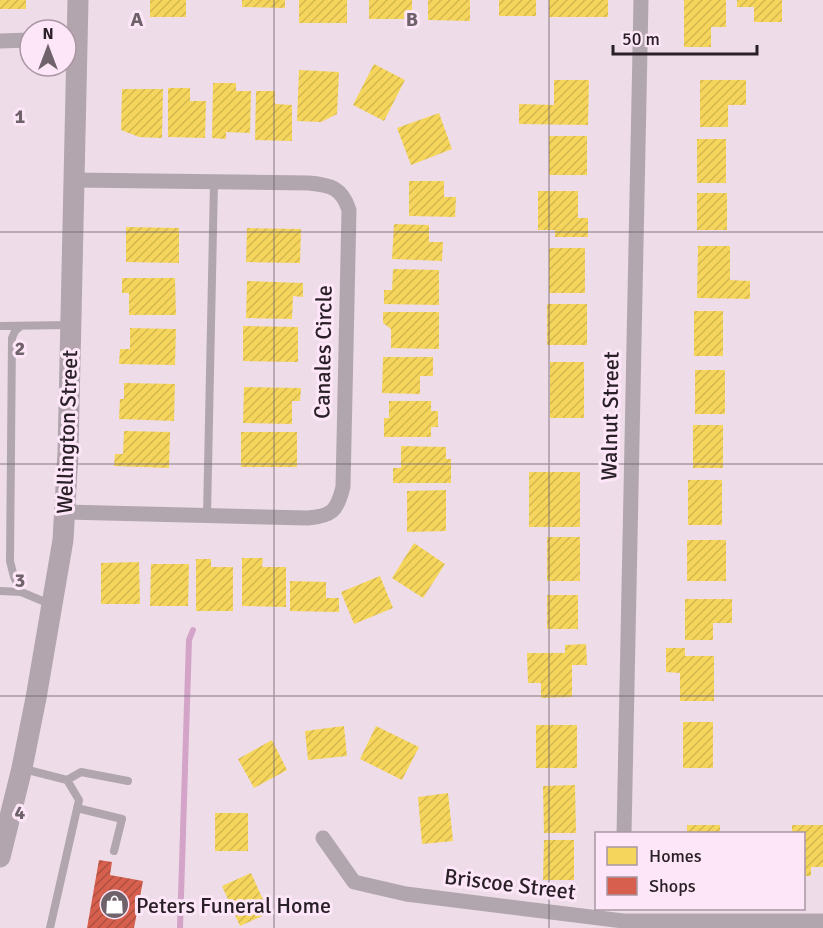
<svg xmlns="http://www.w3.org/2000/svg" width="823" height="928" font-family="Signika,sans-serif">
<defs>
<pattern id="homes-hatch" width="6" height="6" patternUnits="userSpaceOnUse" patternTransform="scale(1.5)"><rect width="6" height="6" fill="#f6d55c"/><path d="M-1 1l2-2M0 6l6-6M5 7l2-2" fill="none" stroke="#d3b750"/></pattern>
<pattern id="shops-hatch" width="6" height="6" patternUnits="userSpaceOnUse" patternTransform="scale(1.5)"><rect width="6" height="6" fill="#d6604d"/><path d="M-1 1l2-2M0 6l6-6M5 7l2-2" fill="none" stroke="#ae4f40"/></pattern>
</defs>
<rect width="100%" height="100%" fill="#eedde9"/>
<path fill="url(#homes-hatch)" d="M0,0H26V9H0Z
M150,0H186V17H150Z
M242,0H285V8L242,7Z
M299,0H347V23H299Z
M369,0H412V19H369Z
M428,0H470V21L428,20Z
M499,0H536V16H499Z
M549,0H608V17H549Z
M684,0H726V27H711V47H684Z
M737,0H782V22H754V7H737Z
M374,64L405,80L384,121L353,105Z
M299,70L339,72L337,114L321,122L297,121Z
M554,80H589L588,125L519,124V104L554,105Z
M700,80H746V105H728V127H700Z
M213,83H236V91H251L250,133L226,132V139L212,138Z
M168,88H190V101H206L205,138L168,137Z
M122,89H163L162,138L139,137L121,130Z
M256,91H275V104L292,105V141L255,140Z
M439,113L452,149L411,165L397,128Z
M549,136H587V175H549Z
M697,139H726V183H697Z
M409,181H444V197H456L455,217L409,216Z
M538,191H578V218H588V237H555V230H538Z
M697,193H727V230H697Z
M394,224L429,225V242H443L442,261L392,259Z
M126,227L179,228V263L126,262Z
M247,228L301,229L300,263L246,262Z
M698,246H730V280L750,281V299L697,298Z
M549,248H585V293H549Z
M393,269L439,270V305L384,304V290H392Z
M122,278H175L176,315H129V293H122Z
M247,281L303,283V297L293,296L292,319L246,318Z
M547,304H587V345H547Z
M694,311H723V356H694Z
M383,312H439V349L391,348V329L383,323Z
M243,326L298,327V362L243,361Z
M130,328L176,329L175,365L119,364L120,349H130Z
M383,357H433V376H420V394L382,393Z
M550,362H584V418H550Z
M695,370H725V414H695Z
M124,383L175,384L174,421L119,419L120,399H124Z
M244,387L301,388L300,401H292V424L243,423Z
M389,401H431V411H438V427H431V437H384V418H389Z
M693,425H723V468H693Z
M124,431L170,432L169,468L114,466L115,454H123Z
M241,432H297V467H241Z
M401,446L446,447V459H451V483H393V468H401Z
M529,472H580V527H529Z
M688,480H722V525H688Z
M446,490V531L407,532V491Z
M547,537H580V581H547Z
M687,540H726V581H687Z
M414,543L445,564L423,598L392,578Z
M242,558H263L262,567H286V607L242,606Z
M196,559H211V567H233V611H196Z
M139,562L140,604H101V563Z
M151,564H189L188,606H150Z
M380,576L393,608L354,624L341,592Z
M290,581L326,582V598H339V612L290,611Z
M547,595H578V629H547Z
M685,599H732V623H713V640H685Z
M586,644L587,665H572V697L541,698V683H528L527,653H565V645Z
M666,648H685V656H714V701H680V673L666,672Z
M683,722H713V768H683Z
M536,725H577V768H536Z
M344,726L347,756L308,760L305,731Z
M376,726L419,747L402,780L360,759Z
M272,740L287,770L254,788L238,759Z
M575,785L576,833H544L543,786Z
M448,793L453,841L422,844L418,797Z
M215,813H248V851H215Z
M687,825H720V834H687Z
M792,825H823V867H811V876H804V834H792Z
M544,840H574V880H543Z
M251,873L269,913L240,926L222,886Z"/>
<path fill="url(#shops-hatch)" d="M99,860L112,862L110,875L143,881L134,928H87Z"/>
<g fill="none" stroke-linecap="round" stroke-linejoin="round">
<path stroke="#d3a4c7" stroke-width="6" d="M180,928L189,640L193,630"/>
<path stroke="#b2a6ae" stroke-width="8" d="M0,326L69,325
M21,326L15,331L12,338L10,561L14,577L21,592
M207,516L214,182
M0,591L21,592L50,604
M24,769L67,780L79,800L50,928
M67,780L81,772L128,781
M77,808L122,819L114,851"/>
<path stroke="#b2a6ae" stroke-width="15" d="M0,41L30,40
M65,512L308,518C332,516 337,511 343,487L349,210C342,188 331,185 309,183L74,180
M624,834L641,0
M323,838L354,882L406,894L623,921H823"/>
<path stroke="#b2a5ae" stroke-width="21" d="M0,857L22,768L36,698L63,540L68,452L78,0"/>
</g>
<path fill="none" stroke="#6f626b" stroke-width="1.5" stroke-opacity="0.55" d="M274,0V928M549,0V928M0,232H823M0,464H823M0,696H823"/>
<defs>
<symbol id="shop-disc" viewBox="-11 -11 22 22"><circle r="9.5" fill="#6f626b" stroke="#fde6f7"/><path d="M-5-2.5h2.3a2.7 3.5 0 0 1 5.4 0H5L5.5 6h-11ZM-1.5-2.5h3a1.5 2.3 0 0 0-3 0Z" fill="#fff"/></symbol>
</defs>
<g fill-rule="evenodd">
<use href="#shop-disc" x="98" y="888" width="33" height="33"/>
</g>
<g text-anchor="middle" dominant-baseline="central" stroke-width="6" stroke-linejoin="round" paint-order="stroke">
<g font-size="22" fill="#2a2027" stroke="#fde6f7">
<text transform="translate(323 352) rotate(-89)">Canales Circle</text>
<text transform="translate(610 416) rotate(-89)">Walnut Street</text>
<text transform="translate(67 432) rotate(-88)">Wellington Street</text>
<text transform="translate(510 884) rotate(7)">Briscoe Street</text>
</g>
<g font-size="22" fill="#2a2027" stroke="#fde6f7" text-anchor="start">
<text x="136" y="905">Peters Funeral Home</text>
</g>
</g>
<g font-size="20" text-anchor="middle" font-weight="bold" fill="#6f626b" stroke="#fde6f7" stroke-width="6" stroke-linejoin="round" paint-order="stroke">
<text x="137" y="26">A</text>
<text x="412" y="26">B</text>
<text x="20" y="123">1</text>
<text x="20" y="355">2</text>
<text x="20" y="587">3</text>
<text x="20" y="819">4</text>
</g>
<rect x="595" y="832" width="210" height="78" fill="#fde6f7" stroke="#a997a4" stroke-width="1.5"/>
<rect x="607" y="847" width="30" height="18" fill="#f6d55c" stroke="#a997a4" stroke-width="1.5"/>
<text x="649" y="862" font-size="18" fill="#2a2027">Homes</text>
<rect x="607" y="877" width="30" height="18" fill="#d6604d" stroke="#a997a4" stroke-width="1.5"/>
<text x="649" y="892" font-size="18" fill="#2a2027">Shops</text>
<g transform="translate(48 48)"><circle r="28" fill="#fde6f7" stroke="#a997a4" stroke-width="1.5"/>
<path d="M0-4.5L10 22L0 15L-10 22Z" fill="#6f626b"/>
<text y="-9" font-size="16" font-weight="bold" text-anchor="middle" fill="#2a2027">N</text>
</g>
<path d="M613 45v9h144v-9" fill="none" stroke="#2a2027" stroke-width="3"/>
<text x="622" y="45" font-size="18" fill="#2a2027" stroke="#fde6f7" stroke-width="4.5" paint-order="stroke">50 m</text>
</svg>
